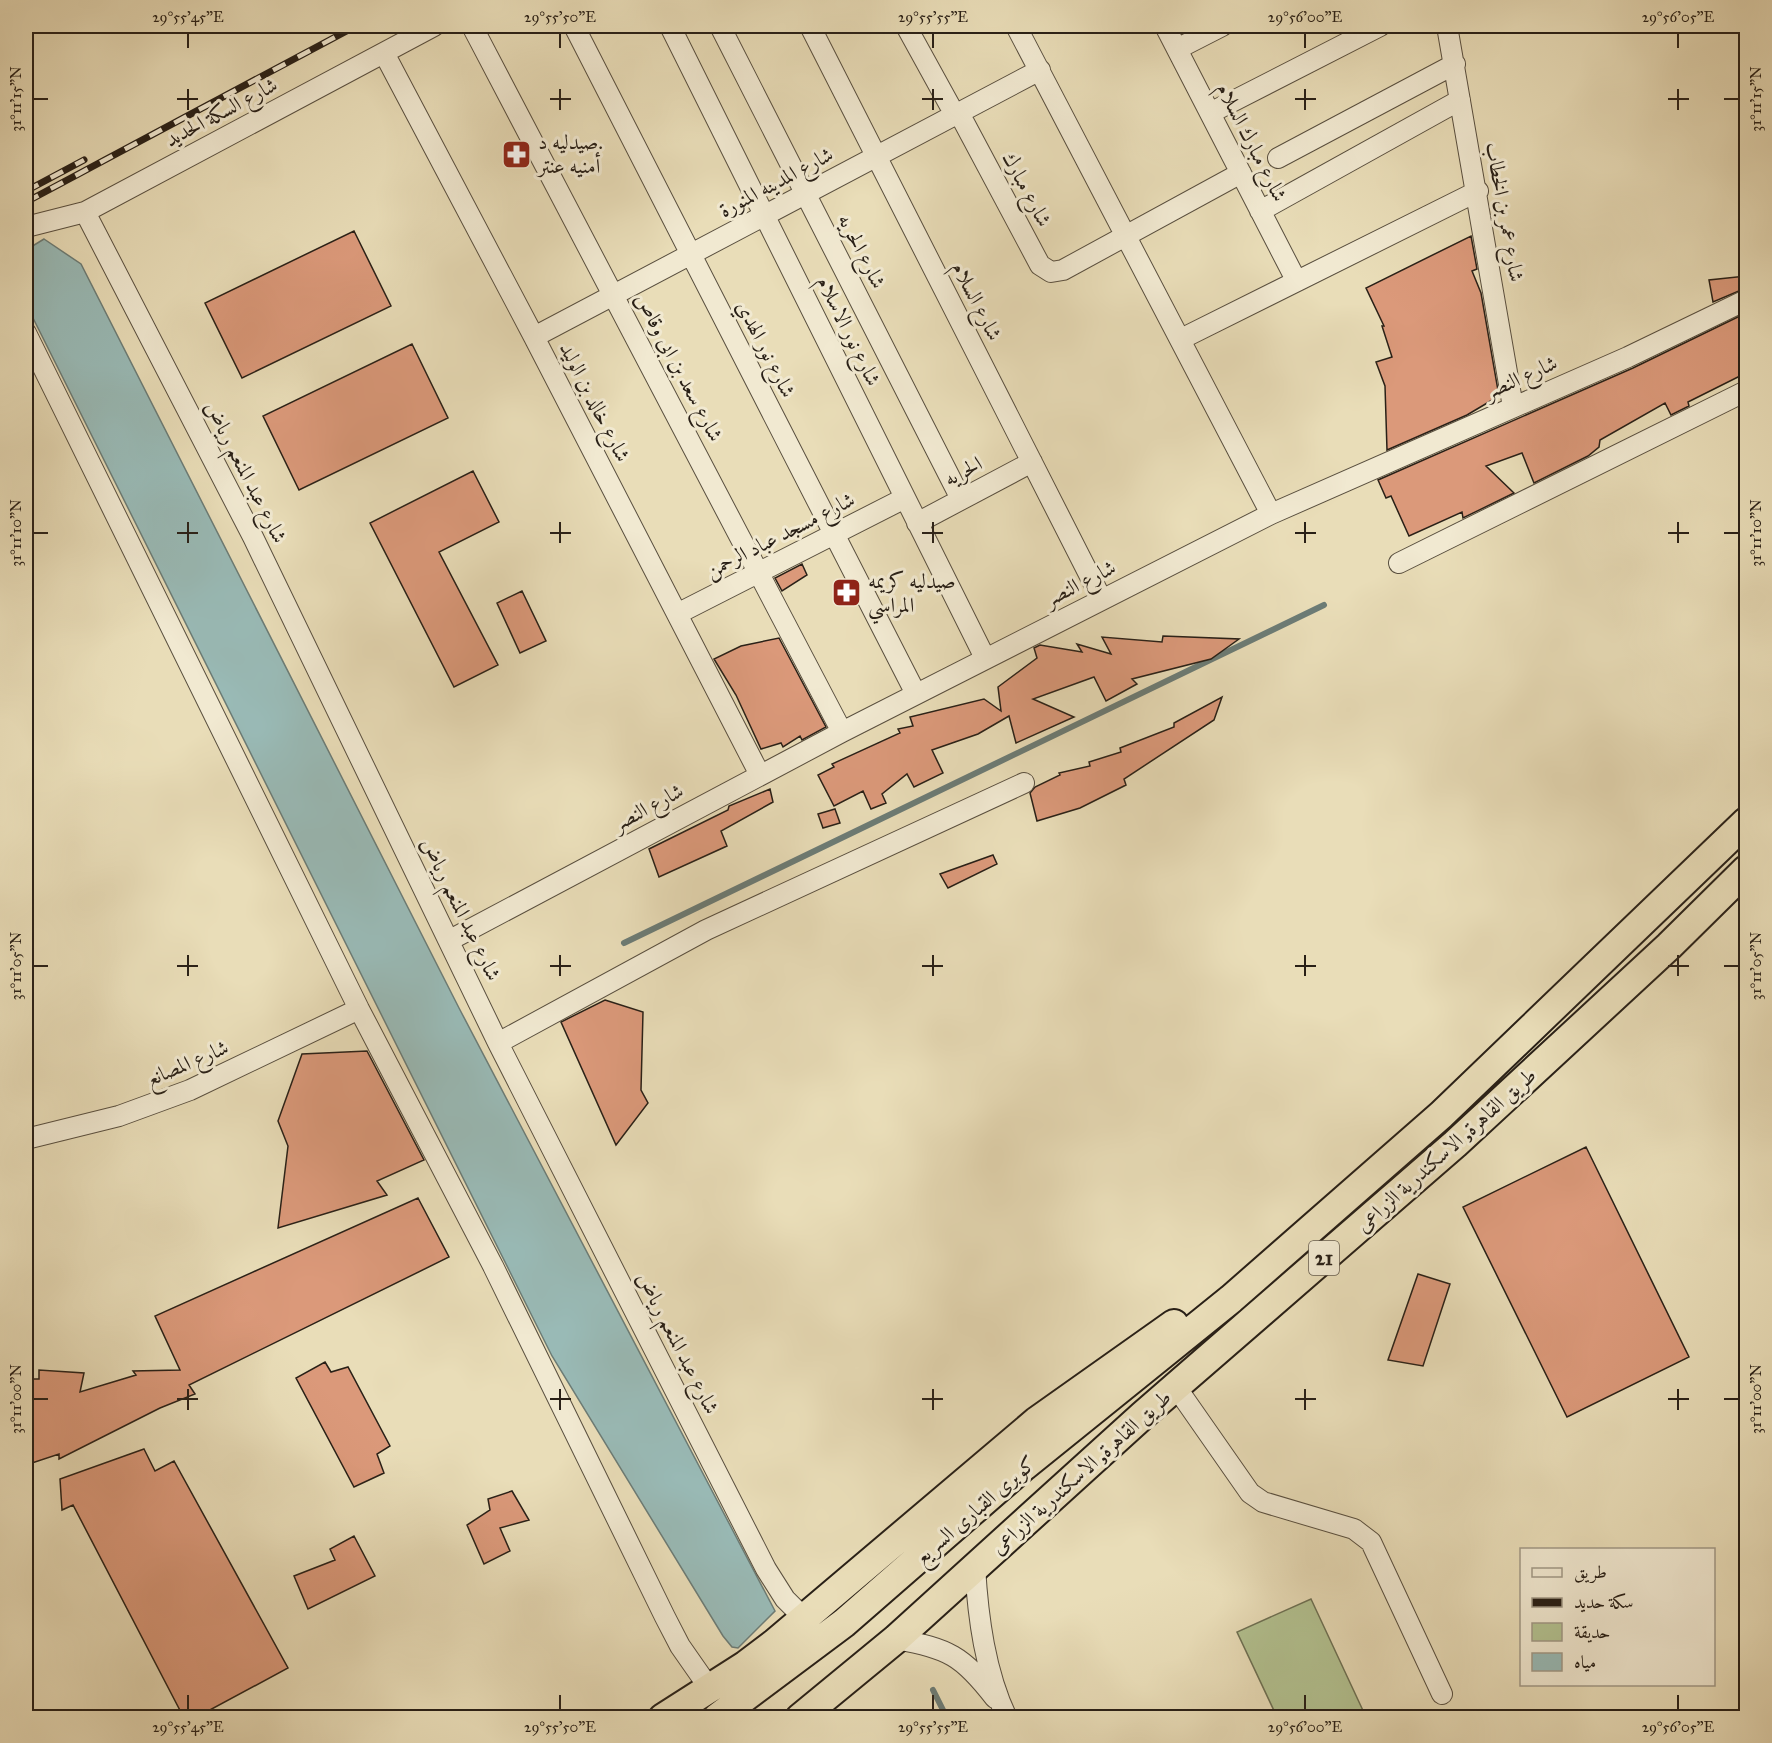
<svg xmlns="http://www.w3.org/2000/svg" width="1772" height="1743" font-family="'IM FELL Great Primer',Amiri,serif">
<rect width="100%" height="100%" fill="#e9ddb8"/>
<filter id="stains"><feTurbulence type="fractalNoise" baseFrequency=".00333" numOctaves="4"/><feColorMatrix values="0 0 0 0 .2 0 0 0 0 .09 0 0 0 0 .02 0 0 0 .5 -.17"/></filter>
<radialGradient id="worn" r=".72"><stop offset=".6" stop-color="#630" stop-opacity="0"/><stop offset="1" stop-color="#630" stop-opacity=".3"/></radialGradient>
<path fill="#b3c291" stroke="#6e7154" stroke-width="1.5" d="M1311,1599L1366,1717H1277L1237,1632Z"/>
<path fill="#99bab6" stroke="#6c7c76" stroke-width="1.5" d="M44,239L81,264L459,1008L775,1611L738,1648L732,1647L723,1636L552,1356L29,310L26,298V250Z"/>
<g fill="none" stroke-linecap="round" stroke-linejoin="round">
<path stroke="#6c7c76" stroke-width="6" d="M624,943L1324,605
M933,1690L947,1718"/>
</g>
<path fill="#db997a" stroke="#292017" stroke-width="1.5" d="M354,231L391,306L242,378L205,303Z
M1471,236L1477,269L1472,271L1481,293L1499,396L1467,415L1387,450L1385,386L1376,362L1392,357L1382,326H1384L1366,288Z
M1746,276V288L1713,302L1709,280Z
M1746,313V342L1741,352L1746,364V373L1688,402L1689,406L1671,415L1665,403L1600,440L1599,447L1588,456L1534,483L1522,453L1486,466L1514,493L1463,518L1462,512L1409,536L1391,496L1386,498L1378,480L1633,368Z
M412,344L448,418L299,490L263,416Z
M473,471L499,522L439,552L498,665L454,687L370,523Z
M802,564L807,575L782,591L775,578Z
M522,591L546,641L520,653L497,603Z
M1163,636L1239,639L1211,659L1132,679L1137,684L1106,701L1094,677L1033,699L1074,717L1016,743L1009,716L978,734L932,750L943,773L914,787L907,774L882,794L886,803L871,809L863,791L834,806L818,775L834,767L832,764L900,733L898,729L913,726L910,717L984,699L1001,711L998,687L1037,658L1034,648L1040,645L1082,652L1077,644L1111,654L1102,637L1162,642Z
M779,638L826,727L802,740L800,736L783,747L781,743L761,749L736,695L714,659L741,646Z
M1222,697L1214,720L1124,779L1126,785L1080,808L1037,821L1030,793L1035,787L1060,775L1059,773L1090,766L1089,762L1121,752L1120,748L1174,727V723Z
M770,789L773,802L721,831L727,846L659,877L649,849L728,810L729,806Z
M835,809L840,823L823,828L818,814Z
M993,855L997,864L948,888L940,874Z
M605,1000L643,1012L641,1090L648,1103L616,1145L561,1022Z
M367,1051L424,1160L377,1181L387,1195L278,1228L288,1146L278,1121L302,1054Z
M1586,1147L1689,1357L1567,1417L1463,1207Z
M418,1198L449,1257L189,1385L195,1394L160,1408L59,1459V1454L26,1465V1379H39V1370L84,1373L80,1392L136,1375L133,1371L180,1370L155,1316Z
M1418,1274L1450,1284L1423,1366L1388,1360Z
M325,1362L331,1372L348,1367L390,1446L377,1454L384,1473L354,1487L296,1378Z
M144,1449L155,1471L174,1461L288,1668L195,1718H184L73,1505L62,1510L60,1479Z
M512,1491L529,1520L500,1528L510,1551L484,1564L467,1525L490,1510L488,1499Z
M354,1536L375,1576L308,1609L294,1576L335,1560L330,1549Z"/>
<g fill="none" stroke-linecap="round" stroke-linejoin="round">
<defs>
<path id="minor" d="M472,26L842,732
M574,26L916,694
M670,26L985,658
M720,26L961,499
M810,26L1101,598
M906,26L955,115
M1016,26L1271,514
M1165,26L1296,280
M1447,26L1513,407
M1177,49L1222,26
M384,53L534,337L760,775
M959,113L1040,265L1051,272L1063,270L1241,173
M1210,113L1380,26
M1278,158L1455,64
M1260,211L1460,100
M85,212L253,537L498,1043L766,1569L785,1599L805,1619
M26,227L85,212L434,26
M26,333L359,1009L493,1266L665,1617L680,1646L710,1689
M534,337L1040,70
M1181,339L1478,191
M917,523L1032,462
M1399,563L1746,391
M677,614L905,498
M450,940L842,732L1271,514L1628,357L1746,300
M498,1043L706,930L1024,783
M26,1139L119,1116L190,1090L359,1009
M1176,1387L1250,1493L1263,1502L1354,1529L1371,1542L1442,1694
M975,1567C978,1617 985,1672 1007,1718
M896,1639C949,1649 962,1655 995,1698"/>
<path id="highway" d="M663,1718L746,1665L775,1643L1037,1421L1174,1324
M717,1718L844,1623L1024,1466L1231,1299L1441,1115L1746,822
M800,1718L896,1639L1143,1415L1455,1144L1669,946L1746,870"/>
</defs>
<use href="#minor" stroke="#594f3f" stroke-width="22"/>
<use href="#highway" stroke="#292017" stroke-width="32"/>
<use href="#minor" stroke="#f1e9d1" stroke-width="20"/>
<use href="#highway" stroke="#e9ddb8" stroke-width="28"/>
<defs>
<path id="rail" d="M26,191L84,160
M26,202L356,26"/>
</defs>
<use href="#rail" stroke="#292017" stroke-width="7"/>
<use href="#rail" stroke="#f1e9d1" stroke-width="4.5" stroke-dasharray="14" stroke-linecap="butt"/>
</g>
<path fill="none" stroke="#292017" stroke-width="2" d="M188,33V48M560,33V48M933,33V48M1305,33V48M1678,33V48M188,89V110M560,89V110M933,89V110M1305,89V110M1678,89V110M33,99H48M177,99H198M550,99H571M922,99H943M1295,99H1316M1668,99H1689M1724,99H1739M188,522V543M560,522V543M933,522V543M1305,522V543M1678,522V543M33,533H48M177,533H198M550,533H571M922,533H943M1295,533H1316M1668,533H1689M1724,533H1739M188,955V976M560,955V976M933,955V976M1305,955V976M1678,955V976M33,966H48M177,966H198M550,966H571M922,966H943M1295,966H1316M1668,966H1689M1724,966H1739M188,1389V1410M560,1389V1410M933,1389V1410M1305,1389V1410M1678,1389V1410M33,1399H48M177,1399H198M550,1399H571M922,1399H943M1295,1399H1316M1668,1399H1689M1724,1399H1739M188,1695V1710M560,1695V1710M933,1695V1710M1305,1695V1710M1678,1695V1710"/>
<defs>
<symbol id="pharmacy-square" viewBox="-11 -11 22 22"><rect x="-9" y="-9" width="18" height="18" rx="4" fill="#8f2418" stroke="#f1e9d1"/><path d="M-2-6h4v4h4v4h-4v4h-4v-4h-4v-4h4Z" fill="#fff"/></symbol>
</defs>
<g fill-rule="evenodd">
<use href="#pharmacy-square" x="500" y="138" width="33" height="33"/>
<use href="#pharmacy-square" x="830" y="576" width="33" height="33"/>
</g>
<g text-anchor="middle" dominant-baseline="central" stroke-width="6" stroke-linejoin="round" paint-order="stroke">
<rect fill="#f1e9d1" stroke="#655c4f" stroke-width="1.5" x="1309" y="1241" width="30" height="34" rx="4.5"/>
<g font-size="20" font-weight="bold" fill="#292017">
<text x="1324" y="1258">21</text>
</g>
<g font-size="21" fill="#292017" stroke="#f1e9d1">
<text transform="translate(221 112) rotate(-28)">شارع السكة الحديد</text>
<text transform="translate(1252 142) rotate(63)">شارع مبارك السلام</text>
<text transform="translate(776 182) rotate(-28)">شارع المدينه المنورة</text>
<text transform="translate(1027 189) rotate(62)">شارع مبارك</text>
<text transform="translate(1505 212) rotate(80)">شارع عمر بن الخطاب</text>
<text transform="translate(862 251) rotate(63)">شارع الحريه</text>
<text transform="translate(977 301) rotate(63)">شارع السلام</text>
<text transform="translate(849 331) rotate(64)">شارع نور الاسلام</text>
<text transform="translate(766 349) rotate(63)">شارع نور الهدي</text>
<text transform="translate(679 367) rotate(62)">شارع سعد بن ابى وقاص</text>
<text transform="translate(1521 377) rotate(-24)">شارع النصر</text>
<text transform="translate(595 402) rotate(63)">شارع خالد بن الوليد</text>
<text transform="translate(963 471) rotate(-28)">الحريه</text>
<text transform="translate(246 472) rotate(63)">شارع عبد المنعم رياض</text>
<text transform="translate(780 535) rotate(-27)">شارع مسجد عباد الرحمن</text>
<text transform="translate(1080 583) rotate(-27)">شارع النصر</text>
<text transform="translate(648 807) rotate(-28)">شارع النصر</text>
<text transform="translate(461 909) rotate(64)">شارع عبد المنعم رياض</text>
<text transform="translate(187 1063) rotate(-23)">شارع المصانع</text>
<text transform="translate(1446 1150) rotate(-42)">طريق القاهرة, الاسكندرية الزراعى</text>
<text transform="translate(678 1343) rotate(63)">شارع عبد المنعم رياض</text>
<text transform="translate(1081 1472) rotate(-42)">طريق القاهرة, الاسكندرية الزراعى</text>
<text transform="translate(975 1510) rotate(-41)">كوبرى القبارى السريع</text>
</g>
<g font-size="21" fill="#292017" stroke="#f1e9d1" text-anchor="start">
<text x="538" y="142">صيدليه د.<tspan x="538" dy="24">أمنيه عنتر</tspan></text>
<text x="868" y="581">صيدليه كريمه<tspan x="868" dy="24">المراسي</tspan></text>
</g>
</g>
<rect width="1772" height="1743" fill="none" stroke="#e9ddb8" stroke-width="66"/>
<rect x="1520" y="1548" width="195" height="138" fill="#f1e9d1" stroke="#a19987" stroke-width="1.5"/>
<rect x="1532" y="1568" width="30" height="9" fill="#f1e9d1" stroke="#a19987" stroke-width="1.5"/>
<text x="1574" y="1578" font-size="18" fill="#292017">طريق</text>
<rect x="1532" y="1598" width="30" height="9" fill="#292017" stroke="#a19987" stroke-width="1.5"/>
<text x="1574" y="1608" font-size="18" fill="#292017">سكة حديد</text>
<rect x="1532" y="1623" width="30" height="18" fill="#b3c291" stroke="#a19987" stroke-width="1.5"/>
<text x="1574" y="1638" font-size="18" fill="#292017">حديقة</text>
<rect x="1532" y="1653" width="30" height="18" fill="#99bab6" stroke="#a19987" stroke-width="1.5"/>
<text x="1574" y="1668" font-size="18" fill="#292017">مياه</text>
<rect x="33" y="33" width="1706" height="1677" fill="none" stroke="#292017" stroke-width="2"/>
<g font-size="15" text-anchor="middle" fill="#292017">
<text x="188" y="22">29°55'45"E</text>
<text x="560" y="22">29°55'50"E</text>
<text x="933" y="22">29°55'55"E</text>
<text x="1305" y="22">29°56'00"E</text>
<text x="1678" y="22">29°56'05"E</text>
<text transform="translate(16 99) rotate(-90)" y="5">31°11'15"N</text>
<text transform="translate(1756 99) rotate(-90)" y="5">31°11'15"N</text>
<text transform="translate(16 533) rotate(-90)" y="5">31°11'10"N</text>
<text transform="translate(1756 533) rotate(-90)" y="5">31°11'10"N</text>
<text transform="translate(16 966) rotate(-90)" y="5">31°11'05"N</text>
<text transform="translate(1756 966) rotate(-90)" y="5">31°11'05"N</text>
<text transform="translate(16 1399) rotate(-90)" y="5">31°11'00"N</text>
<text transform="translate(1756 1399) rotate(-90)" y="5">31°11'00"N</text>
<text x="188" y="1732">29°55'45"E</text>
<text x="560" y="1732">29°55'50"E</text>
<text x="933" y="1732">29°55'55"E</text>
<text x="1305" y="1732">29°56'00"E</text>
<text x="1678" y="1732">29°56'05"E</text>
</g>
<rect width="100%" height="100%" filter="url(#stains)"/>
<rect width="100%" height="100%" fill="url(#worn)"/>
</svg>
